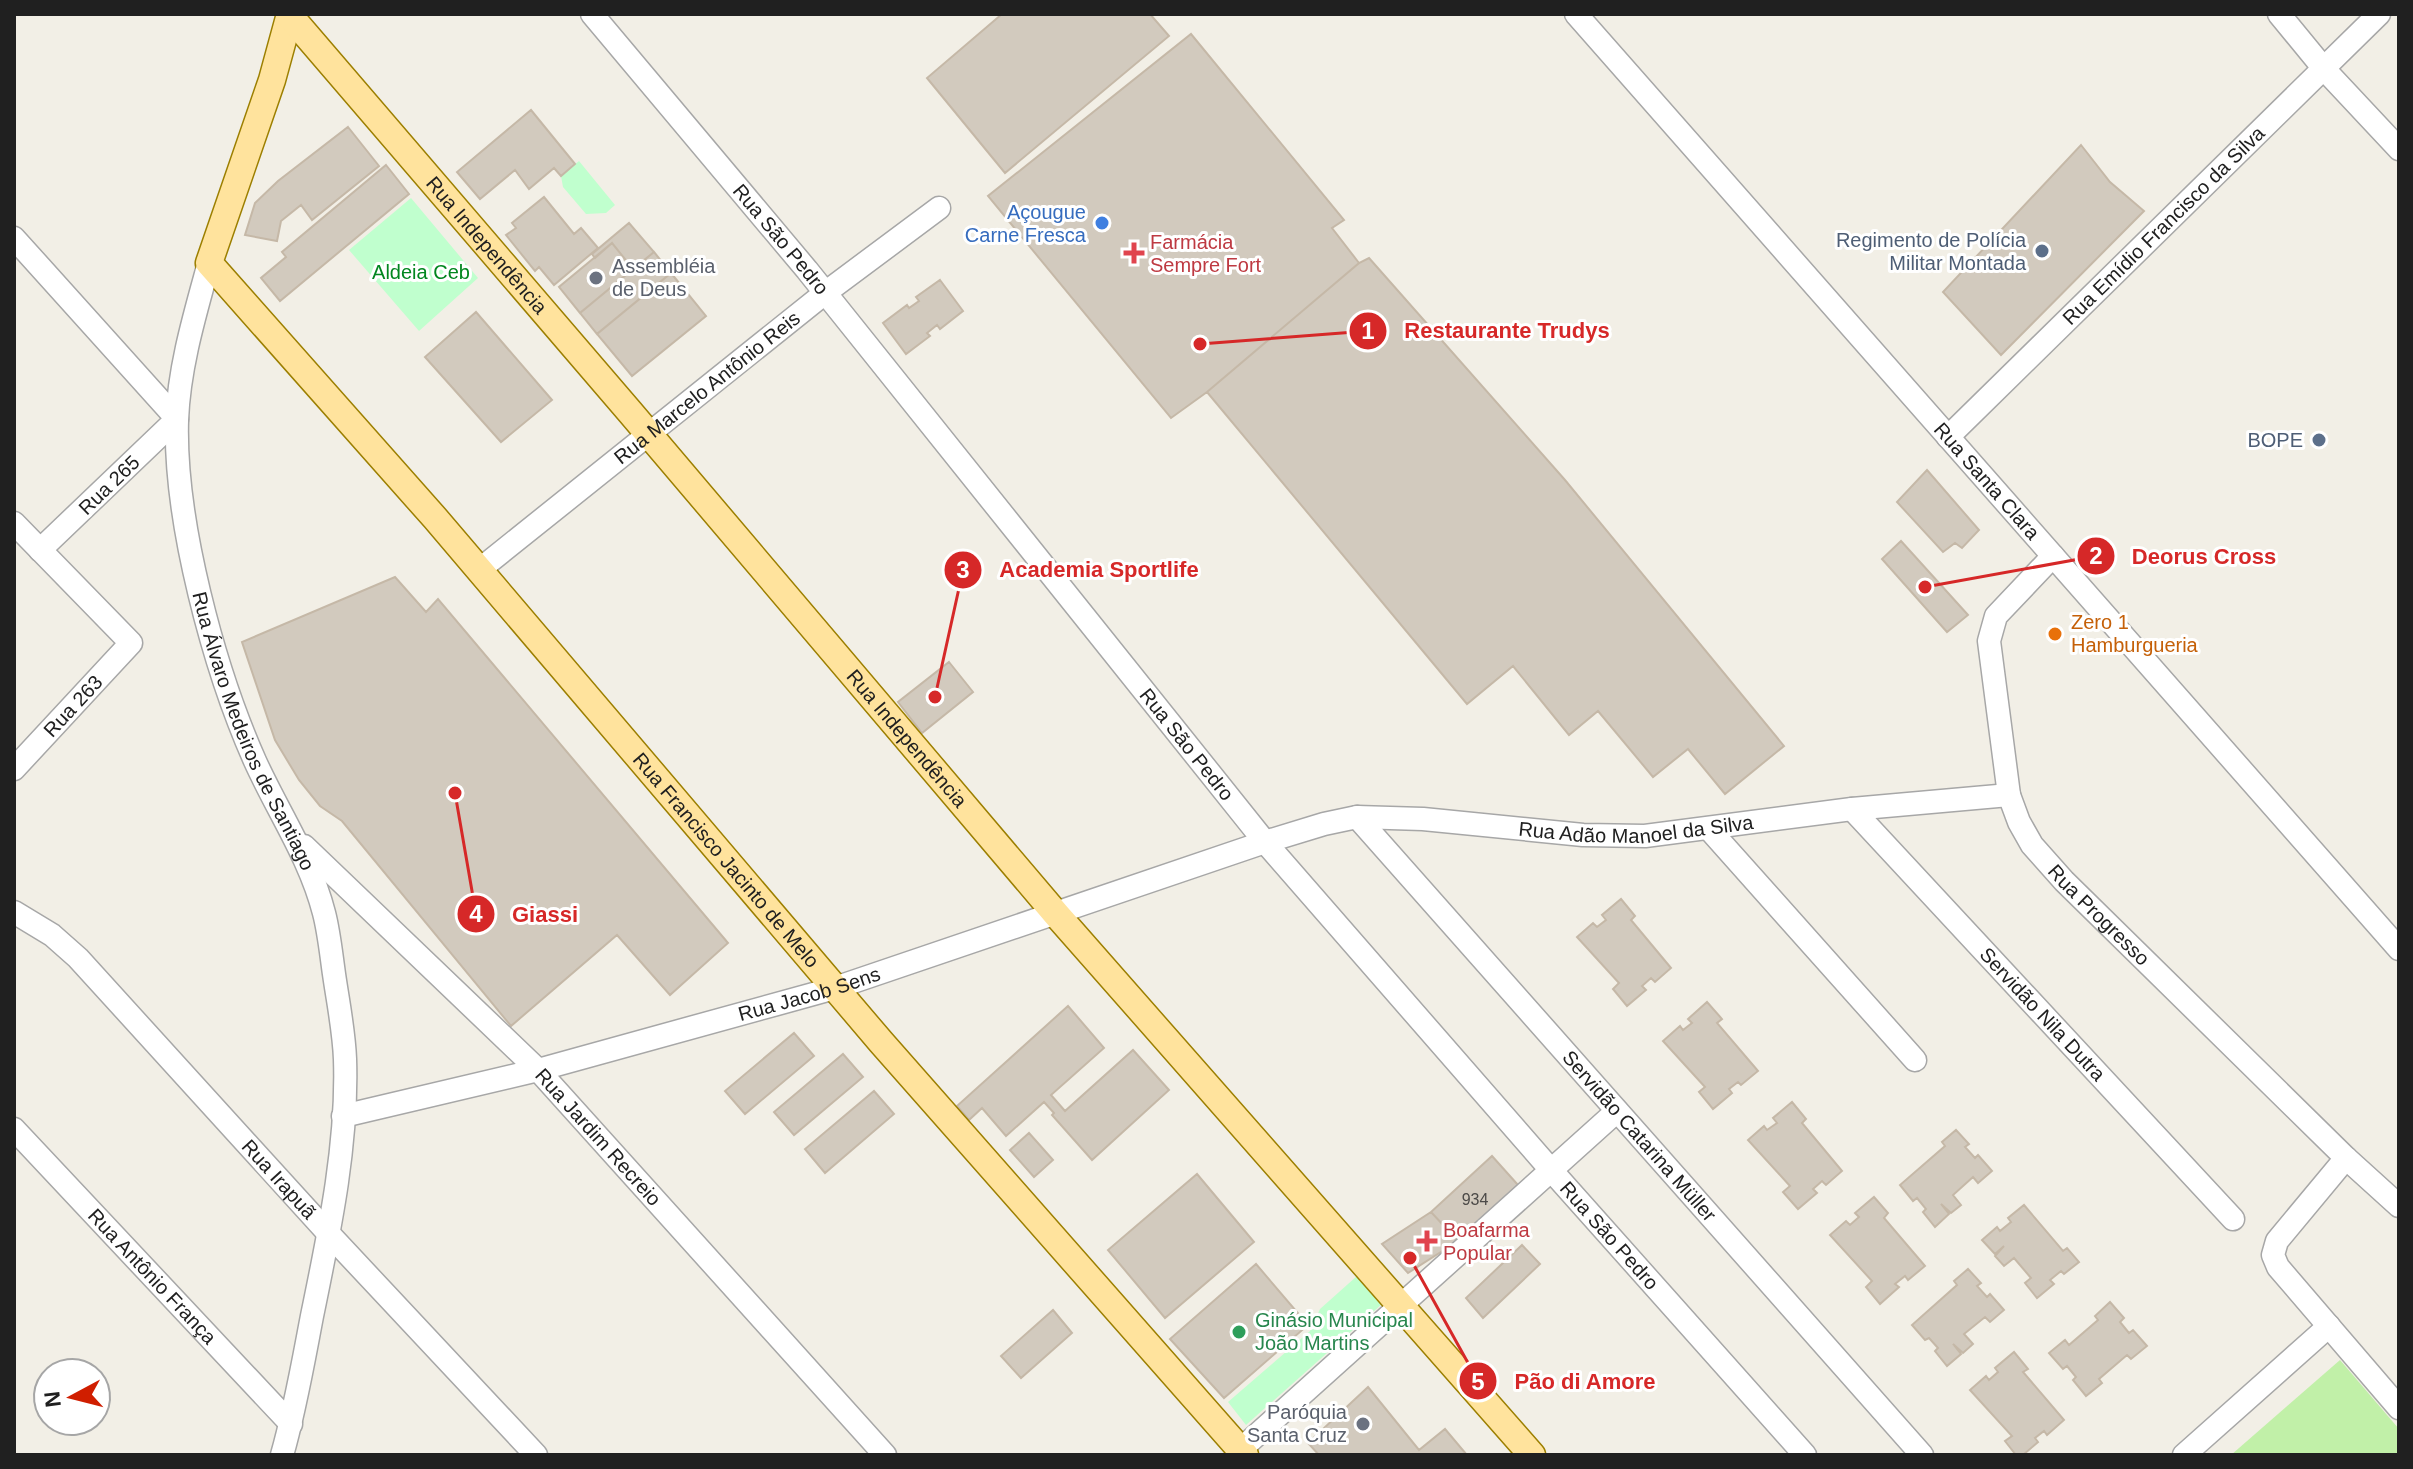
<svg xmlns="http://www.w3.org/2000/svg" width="2413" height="1469" font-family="Helvetica,sans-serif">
<rect width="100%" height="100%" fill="#f2efe6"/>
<path fill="#c1f0a8" d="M2340,1360L2399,1429V1455H2231Z"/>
<path fill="#c0ffce" d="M579,161L615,205L606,213L586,214L563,187L561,176Z
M411,198L478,278L419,331L349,250Z
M1357,1276L1382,1304L1246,1425L1228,1402L1310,1331L1320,1309Z"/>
<path fill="#d2cabe" stroke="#c5b8a7" stroke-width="2" d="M1002,14H1150L1169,36L1005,173L927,78Z
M1191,34L1344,220L1332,228L1359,263L1207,392L1171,418L988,196Z
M531,110L575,164L561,176L554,168L529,189L515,170L480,199L457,172Z
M348,127L379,166L312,220L301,205L281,221L277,241L245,235L255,203L278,181Z
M2081,145L2110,182L2144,211L2001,355L1943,292Z
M386,165L409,194L280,301L261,278L286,257L282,252Z
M544,197L574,234L581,228L598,248L554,285L539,267L535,271L506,235L516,228L512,223Z
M629,223L654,252L633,269L612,243L595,258L592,254Z
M612,243L633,269L580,313L559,287Z
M654,252L671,273L597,334L580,313Z
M1369,258L1565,480L1784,746L1725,794L1688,749L1653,777L1598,711L1569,735L1513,666L1467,704L1207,392L1359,263Z
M671,273L706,316L632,376L597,334Z
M940,280L963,311L940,329L937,325L927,333L930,336L906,354L883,323L907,305L909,308L919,301L916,297Z
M476,312L552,400L501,442L425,357Z
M1927,470L1979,530L1962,548L1955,543L1943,552L1897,502Z
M1901,541L1968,615L1947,632L1882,559Z
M395,577L426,612L438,599L728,943L670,995L617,935L511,1026L342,821L320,806L299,780L275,740L242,642Z
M949,662L973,692L922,733L898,702Z
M1621,899L1635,916L1631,920L1671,968L1655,982L1651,978L1642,986L1646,990L1627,1006L1613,989L1619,983L1577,937L1593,923L1597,927L1606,920L1602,915Z
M1707,1002L1722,1019L1717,1023L1758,1071L1741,1085L1738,1082L1729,1089L1732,1093L1713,1109L1699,1092L1705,1087L1663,1041L1680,1026L1683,1030L1692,1023L1688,1019Z
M1068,1006L1104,1048L1051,1095L1065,1111L1133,1050L1169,1090L1092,1160L1052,1115L1054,1113L1044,1102L1006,1136L982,1108L969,1120L957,1106Z
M794,1033L814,1056L745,1114L725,1091Z
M843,1054L863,1077L794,1135L774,1112Z
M874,1091L894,1114L825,1173L805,1149Z
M1792,1102L1806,1119L1802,1123L1842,1171L1826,1185L1822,1181L1813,1189L1817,1193L1798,1209L1783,1192L1790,1186L1748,1140L1764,1126L1767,1130L1777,1123L1773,1118Z
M1956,1130L1969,1144L1965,1147L1975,1158L1978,1155L1992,1171L1978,1183L1973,1177L1953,1195L1961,1205L1951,1213L1941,1204L1949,1214L1935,1227L1923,1212L1926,1209L1917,1198L1913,1201L1900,1185L1945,1146L1942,1142Z
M1029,1133L1053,1160L1034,1177L1010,1150Z
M1492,1156L1518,1185L1458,1241L1431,1212Z
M1197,1174L1254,1242L1165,1318L1108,1250Z
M1874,1197L1888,1213L1884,1218L1925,1266L1908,1280L1905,1276L1895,1284L1899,1287L1880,1304L1866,1287L1872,1281L1830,1235L1846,1221L1850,1225L1859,1217L1855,1213Z
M2024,1205L2063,1251L2067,1248L2079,1262L2064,1274L2061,1271L2050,1280L2054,1284L2037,1298L2025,1283L2031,1278L2014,1258L2004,1266L1995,1256L2004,1246L1995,1254L1982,1240L1997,1227L2000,1231L2011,1222L2008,1218Z
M1431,1212L1458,1241L1408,1273L1382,1244Z
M1522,1245L1540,1264L1483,1318L1466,1298Z
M1256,1264L1308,1325L1224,1398L1170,1339Z
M1968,1269L1981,1283L1977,1286L1987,1297L1990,1294L2004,1310L1990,1322L1985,1317L1964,1334L1973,1344L1963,1353L1953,1344L1961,1354L1947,1366L1935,1351L1938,1348L1929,1338L1925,1340L1912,1325L1957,1285L1954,1281Z
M2110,1302L2124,1318L2120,1322L2129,1333L2133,1330L2147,1346L2131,1359L2127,1355L2099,1379L2102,1383L2086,1396L2073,1380L2076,1377L2067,1366L2063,1369L2049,1353L2065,1340L2069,1345L2098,1320L2095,1316Z
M1053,1310L1072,1333L1021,1378L1001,1356Z
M2014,1352L2028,1369L2023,1372L2064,1420L2047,1435L2044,1431L2035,1438L2038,1442L2023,1455H2016L2005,1441L2012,1436L1970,1390L1986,1376L1989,1380L1998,1372L1995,1368Z
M1368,1387L1419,1450L1445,1429L1467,1455H1319L1308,1443Z"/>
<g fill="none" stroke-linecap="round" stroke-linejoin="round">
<defs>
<g id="minor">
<path id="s1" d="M592,14L807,270L1265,842L1551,1170L1805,1455"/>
<path id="s2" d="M1576,14L2399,949"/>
<path d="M2279,14L2325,70L2399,149"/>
<path d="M14,238L177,419L40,550"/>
<path id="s3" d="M209,263C195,314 179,367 177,420C174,521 214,669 255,761C278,812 310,858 324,913C329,932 331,953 334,974C338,1002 344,1031 345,1059C348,1145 329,1233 312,1316C303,1363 295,1410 282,1455"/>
<path id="s4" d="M1948,437L2379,14"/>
<path d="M14,523L131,643L14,769"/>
<path id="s5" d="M2053,556L1996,616L1989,641L2009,795L2019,822L2032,845L2064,881L2346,1158L2399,1206"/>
<path id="s6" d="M479,570L825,293L939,208"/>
<path id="s7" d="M1852,809L2233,1219"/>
<path id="s8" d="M1357,817L1922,1455"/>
<path d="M1709,829L1915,1060"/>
<path id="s9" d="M304,846L538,1070L885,1455"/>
<path id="s10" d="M14,912L52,935L78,958L329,1234L536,1455"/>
<path id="s11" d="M343,1116L538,1070L835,988L1265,842L1324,824L1357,817L1423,819L1583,835L1645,836L1852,809L2009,795"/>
<path id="s12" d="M14,1129L291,1424"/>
<path d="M2346,1158L2277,1241L2273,1255L2278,1267L2399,1408"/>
<path d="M1240,1450L1617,1111"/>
<path d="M2184,1455L2329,1326"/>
</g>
<g id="major">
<path id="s13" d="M290,14L272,80L209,263L435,518L881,1042L1245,1455"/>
<path id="s14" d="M290,16L630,412L1056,914L1532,1455"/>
</g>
</defs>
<use href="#minor" stroke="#a7a7a7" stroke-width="25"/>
<use href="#major" stroke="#9c7f00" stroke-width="29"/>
<use href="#minor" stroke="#fff" stroke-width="22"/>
<use href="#major" stroke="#ffe39d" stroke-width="26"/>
</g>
<circle fill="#3f7fe0" stroke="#fff" stroke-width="3" cx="1102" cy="223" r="8"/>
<g fill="#5c6f8a" stroke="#fff" stroke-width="3">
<circle cx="2042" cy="251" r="8"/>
<circle cx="2319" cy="440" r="8"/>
</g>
<g fill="#e0444e" stroke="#fff" stroke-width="3">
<path d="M1130 241h8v8h8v8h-8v8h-8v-8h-8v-8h8z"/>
<path d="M1423 1229h8v8h8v8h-8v8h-8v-8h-8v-8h8z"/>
</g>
<g fill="#6b7280" stroke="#fff" stroke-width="3">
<circle cx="596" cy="278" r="8"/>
<circle cx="1363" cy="1424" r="8"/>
</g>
<circle fill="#e8710a" stroke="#fff" stroke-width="3" cx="2055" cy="634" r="8"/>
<circle fill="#2e9e5b" stroke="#fff" stroke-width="3" cx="1239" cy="1332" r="8"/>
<g text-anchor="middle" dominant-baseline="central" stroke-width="6" stroke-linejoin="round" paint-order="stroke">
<g font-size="16" fill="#4c4a48">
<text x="1475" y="1199">934</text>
</g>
<g font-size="20" fill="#366cbe" stroke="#fff" text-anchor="end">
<text x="1086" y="212">Açougue<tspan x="1086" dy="23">Carne Fresca</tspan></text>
</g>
<g font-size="20" fill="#202020" stroke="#fff">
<text stroke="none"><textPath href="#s4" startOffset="302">Rua Emídio Francisco da Silva</textPath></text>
<text stroke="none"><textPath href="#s1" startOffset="294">Rua São Pedro</textPath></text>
<text stroke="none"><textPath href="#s14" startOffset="302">Rua Independência</textPath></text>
<text stroke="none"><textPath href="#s6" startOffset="292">Rua Marcelo Antônio Reis</textPath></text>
<text stroke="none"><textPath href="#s2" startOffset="622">Rua Santa Clara</textPath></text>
<text transform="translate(109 485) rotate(-44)">Rua 265</text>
<text transform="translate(73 706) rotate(-47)">Rua 263</text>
<text stroke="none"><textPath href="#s3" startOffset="484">Rua Álvaro Medeiros de Santiago</textPath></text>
<text stroke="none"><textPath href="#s14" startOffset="950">Rua Independência</textPath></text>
<text stroke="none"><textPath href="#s1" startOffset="942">Rua São Pedro</textPath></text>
<text stroke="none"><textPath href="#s11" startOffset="1338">Rua Adão Manoel da Silva</textPath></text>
<text stroke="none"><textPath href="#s13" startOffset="1052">Rua Francisco Jacinto de Melo</textPath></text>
<text stroke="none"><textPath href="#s5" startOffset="416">Rua Progresso</textPath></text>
<text stroke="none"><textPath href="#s11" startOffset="482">Rua Jacob Sens</textPath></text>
<text stroke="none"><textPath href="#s7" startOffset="280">Servidão Nila Dutra</textPath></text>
<text stroke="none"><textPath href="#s8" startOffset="426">Servidão Catarina Müller</textPath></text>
<text stroke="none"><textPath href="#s9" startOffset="414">Rua Jardim Recreio</textPath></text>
<text stroke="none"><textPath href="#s10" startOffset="378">Rua Irapuã</textPath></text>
<text stroke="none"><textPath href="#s1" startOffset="1590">Rua São Pedro</textPath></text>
<text stroke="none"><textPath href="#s12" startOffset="202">Rua Antônio França</textPath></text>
</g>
<g font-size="20" fill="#4e5e75" stroke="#fff" text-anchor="end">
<text x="2026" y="240">Regimento de Polícia<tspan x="2026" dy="23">Militar Montada</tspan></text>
<text x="2303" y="440">BOPE</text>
</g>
<g font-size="20" fill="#be3a42" stroke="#fff" text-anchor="start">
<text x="1150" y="242">Farmácia<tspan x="1150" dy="23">Sempre Fort</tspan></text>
<text x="1443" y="1230">Boafarma<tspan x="1443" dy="23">Popular</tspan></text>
</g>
<g font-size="20" fill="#5b616d" stroke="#fff" text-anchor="start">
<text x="612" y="266">Assembléia<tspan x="612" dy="23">de Deus</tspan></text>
<text x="1347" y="1412" text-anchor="end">Paróquia<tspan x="1347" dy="23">Santa Cruz</tspan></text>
</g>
<g font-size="20" fill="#02861f" stroke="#fff">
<text x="421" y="272">Aldeia Ceb</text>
</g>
<g font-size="20" fill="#c56008" stroke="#fff" text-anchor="start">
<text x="2071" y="622">Zero 1<tspan x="2071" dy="23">Hamburgueria</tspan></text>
</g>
<g font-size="20" fill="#27864d" stroke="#fff" text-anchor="start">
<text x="1255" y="1320">Ginásio Municipal<tspan x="1255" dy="23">João Martins</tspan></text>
</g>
</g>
<path fill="none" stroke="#d62828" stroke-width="3" d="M1200 344L1368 331M1925 587L2096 556M935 697L963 570M455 793L476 914M1410 1258L1478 1381"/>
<g fill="#d62828" stroke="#fff" stroke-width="3">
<circle cx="1200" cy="344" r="8"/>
<circle cx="1925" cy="587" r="8"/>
<circle cx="935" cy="697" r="8"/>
<circle cx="455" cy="793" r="8"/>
<circle cx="1410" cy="1258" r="8"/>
<circle cx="1368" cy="331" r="20"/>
<circle cx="2096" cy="556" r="20"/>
<circle cx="963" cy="570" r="20"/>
<circle cx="476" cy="914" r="20"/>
<circle cx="1478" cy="1381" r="20"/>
</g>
<g font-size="24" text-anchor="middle" font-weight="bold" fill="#fff">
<text x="1368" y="339">1</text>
<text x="2096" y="564">2</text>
<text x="963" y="578">3</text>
<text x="476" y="922">4</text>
<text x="1478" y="1390">5</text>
</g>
<g font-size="22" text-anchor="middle" font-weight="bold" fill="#d62828" stroke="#fff" stroke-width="6" stroke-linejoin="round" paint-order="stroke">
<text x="1507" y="338">Restaurante Trudys</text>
<text x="2204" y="564">Deorus Cross</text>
<text x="1099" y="577">Academia Sportlife</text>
<text x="545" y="922">Giassi</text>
<text x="1585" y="1389">Pão di Amore</text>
</g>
<rect width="2413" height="1469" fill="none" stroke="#202020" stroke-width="32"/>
<g transform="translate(72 1397) rotate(263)"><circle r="38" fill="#ffffff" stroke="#a6a6a6" stroke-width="2"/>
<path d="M0-6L14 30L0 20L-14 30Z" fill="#d01e00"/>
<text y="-12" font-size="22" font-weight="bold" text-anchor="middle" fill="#202020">N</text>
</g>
</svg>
